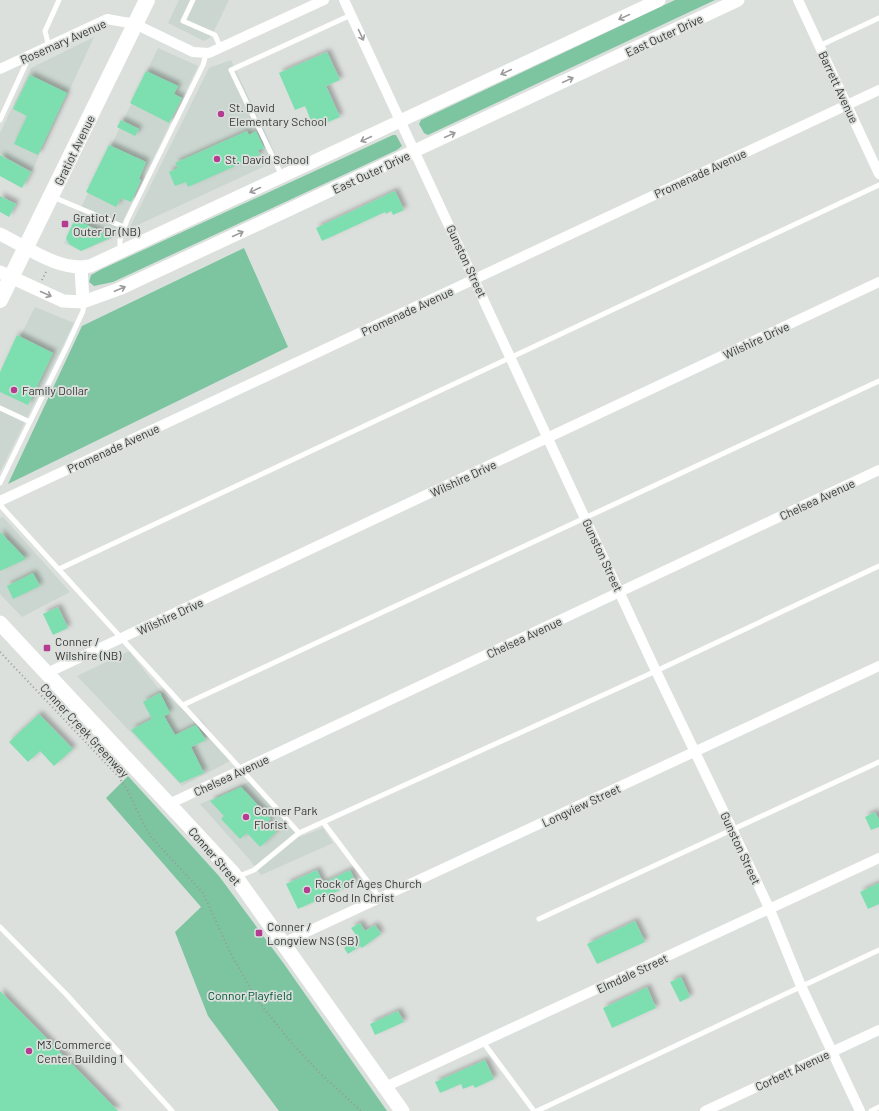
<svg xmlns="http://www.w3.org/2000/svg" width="879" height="1111" font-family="Barlow,sans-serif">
<defs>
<filter id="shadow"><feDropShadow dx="3.5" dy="-3.5" stdDeviation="2" flood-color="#0004"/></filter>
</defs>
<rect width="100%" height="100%" fill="#dce0dd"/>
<path fill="#cad6cf" d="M179,0H229L211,37L204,41L168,23Z
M94,37L32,171L0,154V133L31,68Z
M158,48L198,66L115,237L81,251L64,243Z
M231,60L278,160L129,229L209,68Z
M35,307L74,323L0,472V376Z
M3,517L70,592L22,617L0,594V518Z
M129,651L159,689L201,725L230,761L182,786L77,676Z
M249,782L300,837L323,828L333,843L261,875L250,860L200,804Z"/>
<path fill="#7cc5a0" d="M675,0H715L428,135L424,133L419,124L421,120Z
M393,135H396L402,146L397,150L113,282L94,286L89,282L91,275L102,269Z
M244,248L288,347L8,484L82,326Z
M128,776L219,876L284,964L387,1111H279L208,1016L175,932L201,907L106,798Z"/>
<path fill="#7ddfaf" filter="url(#shadow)" d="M327,52L340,80L326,86L340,117L314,128L305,106L295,110L279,73Z
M146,71L178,86L174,94L182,98L169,123L130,103Z
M30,75L67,93L38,155L14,144L27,116L13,109Z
M121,120L139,129L135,136L117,127Z
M247,131L249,135L256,131L264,148L258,150L260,155L188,187L186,182L175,186L169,172L178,168L175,163Z
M109,145L146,162L139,179L141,180L131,202L121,198L116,207L86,192Z
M0,155L31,172L22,188L0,176Z
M395,191L404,210L393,215L391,211L386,214L385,212L322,241L316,228Z
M0,196L16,204L9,217L0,212Z
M75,219L112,237L81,251L69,244L66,238Z
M17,335L53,353L28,405L0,392V372Z
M0,532L26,559L0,571Z
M33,573L40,586L13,599L7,586Z
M58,607L68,628L53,635L43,614Z
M160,693L170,713L164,716L175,735L196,725L206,740L191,747L204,773L180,783L131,730L152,719L143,702Z
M39,714L73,749L54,766L40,751L28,762L9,742Z
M241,787L271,819L267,822L276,832L260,847L247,833L240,839L221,819L224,816L210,801Z
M875,812L879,820V827L871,830L865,817Z
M317,870L323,883L350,870L356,883L298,909L286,884Z
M879,883V904L868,909L860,892Z
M635,921L645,942L597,964L587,944Z
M360,923L365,931L375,925L381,934L362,948L360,946L348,954L344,948L358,938L351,928Z
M681,977L690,997L680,1002L670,982Z
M647,987L656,1008L612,1028L603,1008Z
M0,991L118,1111H0Z
M398,1011L404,1022L375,1035L370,1024Z
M485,1060L494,1079L475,1088L473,1085L463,1089L461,1084L440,1093L435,1082Z"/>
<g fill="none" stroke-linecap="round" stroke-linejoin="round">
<path stroke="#979a98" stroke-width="2" stroke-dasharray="1 3" stroke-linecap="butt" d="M42,280L47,270
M0,652L117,775L128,791L140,817L151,837L203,893L230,952L257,1000L295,1047L322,1075L361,1111"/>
<path stroke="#fff" stroke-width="5" d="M193,0L183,21L215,35L221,49
M819,46L879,18
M49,47L45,31L59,0
M0,120L29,57
M282,176L231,70L351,15
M53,197L124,227
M120,251V240L127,220L203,65L206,54
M0,408L30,422
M0,483L67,346L83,311L84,303
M0,505L299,833
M59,569L879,185
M183,705L879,381
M323,822L380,898
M237,877L254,870L299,833L656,671L879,566
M539,919L879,762
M0,927L66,994L172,1111
M483,1042L534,1111
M537,1111L879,950
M871,1111L879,1107"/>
<path stroke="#fff" stroke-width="10" d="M344,0L656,671L732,829L770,910L801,986L860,1111
M798,0L879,174
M0,69L107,19L135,24L193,52L209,53L324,0
M0,501L879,90
M47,673L879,282
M169,804L879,470
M283,943L879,666
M385,1087L879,858
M705,1111L879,1030"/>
<path stroke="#fff" stroke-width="13" d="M0,234C27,247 59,272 90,266L659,0
M81,268L83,302
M0,272L63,301L83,302L119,289L738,0"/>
<path stroke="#fff" stroke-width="15" d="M0,623L233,873L402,1111"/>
<path stroke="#fff" stroke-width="16" d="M0,300L147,0"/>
</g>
<defs><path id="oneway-shaft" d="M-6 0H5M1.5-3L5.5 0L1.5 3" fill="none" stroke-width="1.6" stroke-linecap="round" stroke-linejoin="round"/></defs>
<g stroke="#9c9c9c">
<use href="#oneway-shaft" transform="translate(624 17) rotate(155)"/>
<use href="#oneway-shaft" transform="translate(361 35) rotate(65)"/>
<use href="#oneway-shaft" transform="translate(506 72) rotate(155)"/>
<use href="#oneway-shaft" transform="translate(568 80) rotate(-25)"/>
<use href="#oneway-shaft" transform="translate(450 135) rotate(-25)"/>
<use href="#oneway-shaft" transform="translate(366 139) rotate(155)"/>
<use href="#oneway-shaft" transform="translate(255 190) rotate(155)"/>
<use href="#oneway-shaft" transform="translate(238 234) rotate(-25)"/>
<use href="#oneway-shaft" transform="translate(120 289) rotate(-23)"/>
<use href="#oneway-shaft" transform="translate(46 294) rotate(24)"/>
</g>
<g fill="#b43d92" stroke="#dce0dd" stroke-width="1.5">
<circle cx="221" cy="114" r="4"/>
<circle cx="217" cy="159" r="4"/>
<rect x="61" y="220" width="8" height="8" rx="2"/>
<circle cx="14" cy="390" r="4"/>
<rect x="43" y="644" width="8" height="8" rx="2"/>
<circle cx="246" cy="817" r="4"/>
<circle cx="307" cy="890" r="4"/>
<rect x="255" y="929" width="8" height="8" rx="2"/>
<circle cx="29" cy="1051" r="4"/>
</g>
<g text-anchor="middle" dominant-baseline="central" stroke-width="3.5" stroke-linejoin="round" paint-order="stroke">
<g font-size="12" fill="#383938" stroke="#dce0dd">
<text transform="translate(664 35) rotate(-25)">East Outer Drive</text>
<text transform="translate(63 41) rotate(-24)">Rosemary Avenue</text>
<text transform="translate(839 87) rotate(65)">Barrett Avenue</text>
<text transform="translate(74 150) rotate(-64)">Gratiot Avenue</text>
<text transform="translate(371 172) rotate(-25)">East Outer Drive</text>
<text transform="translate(700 173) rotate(-25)">Promenade Avenue</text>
<text transform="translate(467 261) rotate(65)">Gunston Street</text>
<text transform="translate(407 311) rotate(-25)">Promenade Avenue</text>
<text transform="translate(756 340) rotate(-25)">Wilshire Drive</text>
<text transform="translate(113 448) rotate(-25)">Promenade Avenue</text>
<text transform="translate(463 478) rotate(-25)">Wilshire Drive</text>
<text transform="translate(817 499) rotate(-25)">Chelsea Avenue</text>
<text transform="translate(603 555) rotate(65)">Gunston Street</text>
<text transform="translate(170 616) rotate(-25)">Wilshire Drive</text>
<text transform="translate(524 637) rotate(-25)">Chelsea Avenue</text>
<text transform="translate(85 730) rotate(47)">Conner Creek Greenway</text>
<text transform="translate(231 775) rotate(-25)">Chelsea Avenue</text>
<text transform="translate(581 805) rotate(-25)">Longview Street</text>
<text transform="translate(741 848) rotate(65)">Gunston Street</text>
<text transform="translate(215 856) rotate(49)">Conner Street</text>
<text transform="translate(632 973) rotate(-25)">Elmdale Street</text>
<text transform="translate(792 1070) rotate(-25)">Corbett Avenue</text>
</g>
<g font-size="12" fill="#383938" stroke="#dce0dd" text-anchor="start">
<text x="229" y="107">St. David<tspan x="229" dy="14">Elementary School</tspan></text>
<text x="225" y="159">St. David School</text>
<text x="73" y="217">Gratiot /<tspan x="73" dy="14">Outer Dr (NB)</tspan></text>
<text x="22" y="390">Family Dollar</text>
<text x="55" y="641">Conner /<tspan x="55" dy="14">Wilshire (NB)</tspan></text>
<text x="254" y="810">Conner Park<tspan x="254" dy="14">Florist</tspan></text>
<text x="315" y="883">Rock of Ages Church<tspan x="315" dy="14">of God In Christ</tspan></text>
<text x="267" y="926">Conner /<tspan x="267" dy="14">Longview NS (SB)</tspan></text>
<text x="37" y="1044">M3 Commerce<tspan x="37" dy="14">Center Building 1</tspan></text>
</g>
<g font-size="12" fill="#005436" stroke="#dce0dd">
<text x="250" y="995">Connor Playfield</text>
</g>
</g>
</svg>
